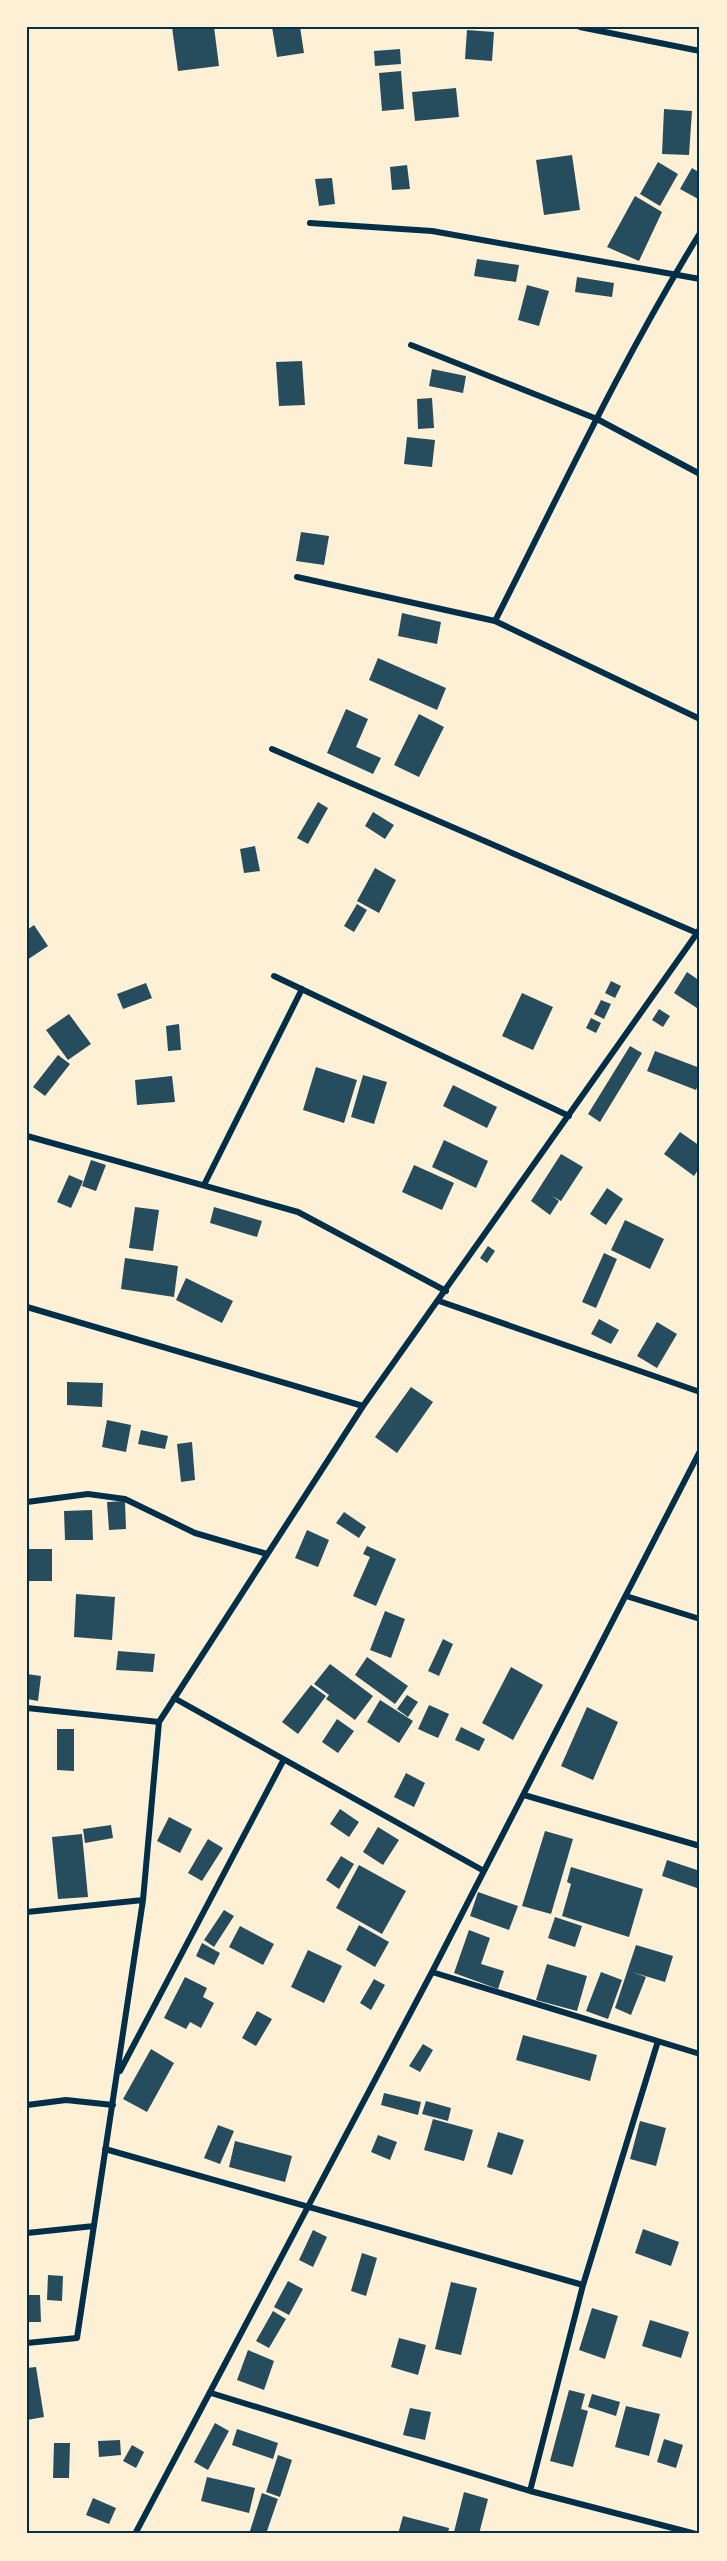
<svg xmlns="http://www.w3.org/2000/svg" width="727" height="2561" font-family="'Fira Sans Condensed',sans-serif">
<rect width="100%" height="100%" fill="#fdf0d5"/>
<path fill="#264d5e" d="M172,27H214L219,66L178,71Z
M272,27H300L304,53L277,57Z
M467,30L494,32L492,61L465,59Z
M400,49L401,64L375,66L374,51Z
M401,71L404,109L382,111L379,73Z
M456,88L459,117L415,121L412,92Z
M664,109L692,111L689,155L662,154Z
M572,155L580,210L544,215L536,160Z
M658,162L678,174L660,206L640,194Z
M407,165L410,189L392,190L390,167Z
M692,168L700,173V200L680,189Z
M332,178L335,204L319,206L315,179Z
M635,196L662,212L639,261L607,247Z
M477,259L519,265L516,282L474,276Z
M577,277L614,283L612,297L575,292Z
M527,285L549,291L539,326L518,320Z
M302,361L305,405L279,406L276,362Z
M432,369L466,376L463,393L429,386Z
M432,398L434,428L418,429L417,399Z
M407,437L435,440L432,467L404,464Z
M301,532L329,536L324,565L296,561Z
M402,613L441,622L437,644L398,636Z
M378,658L446,688L437,710L369,680Z
M346,709L368,719L356,747L381,758L373,774L327,753Z
M419,714L444,727L419,777L394,765Z
M318,802L328,808L308,844L297,838Z
M373,812L394,825L385,839L365,826Z
M255,846L260,871L244,873L240,849Z
M375,868L396,880L379,913L357,901Z
M357,904L367,910L354,932L344,926Z
M34,925L48,946L27,960V930Z
M687,972L700,981V1010L674,993Z
M611,981L621,986L615,998L605,993Z
M146,983L152,998L123,1009L117,994Z
M522,993L553,1007L533,1050L502,1036Z
M601,1000L611,1004L604,1019L594,1014Z
M659,1009L670,1016L663,1027L652,1020Z
M69,1014L91,1044L68,1060L46,1030Z
M591,1018L601,1023L596,1033L586,1028Z
M179,1024L181,1050L168,1051L166,1026Z
M630,1046L642,1053L600,1122L588,1114Z
M655,1051L700,1068V1080L696,1090L647,1071Z
M58,1055L70,1064L45,1096L33,1087Z
M316,1067L357,1080L344,1123L303,1110Z
M363,1075L387,1082L374,1124L351,1117Z
M172,1076L175,1102L137,1105L135,1080Z
M453,1085L497,1107L487,1128L443,1106Z
M680,1132L700,1146V1167L694,1176L664,1154Z
M444,1140L488,1161L476,1188L432,1167Z
M561,1154L583,1167L561,1201L552,1196L559,1201L550,1215L531,1201Z
M91,1160L106,1165L96,1191L82,1186Z
M414,1165L454,1183L442,1210L402,1192Z
M69,1175L83,1181L71,1208L57,1202Z
M607,1188L623,1199L606,1225L590,1214Z
M135,1207L159,1210L153,1251L129,1248Z
M214,1207L262,1221L257,1237L210,1223Z
M625,1220L664,1239L650,1269L611,1250Z
M488,1246L495,1251L487,1263L480,1258Z
M604,1253L617,1259L596,1308L582,1302Z
M125,1258L178,1266L174,1297L121,1289Z
M186,1278L233,1301L222,1323L176,1300Z
M599,1319L619,1330L611,1344L591,1334Z
M657,1322L677,1334L657,1368L637,1356Z
M67,1382L103,1383L102,1407L67,1405Z
M411,1387L433,1402L397,1453L375,1437Z
M107,1420L131,1425L126,1452L102,1447Z
M141,1430L168,1436L165,1449L138,1444Z
M192,1442L195,1480L181,1482L177,1444Z
M125,1501L126,1529L109,1530L107,1502Z
M92,1510L93,1540H65L64,1511Z
M344,1512L366,1527L359,1538L336,1523Z
M307,1530L329,1540L318,1567L295,1558Z
M367,1546L396,1559L376,1606L353,1596L370,1557L363,1554Z
M27,1549H52V1581H27Z
M76,1594L115,1597L112,1640L74,1637Z
M385,1611L405,1619L391,1658L370,1650Z
M443,1639L453,1644L439,1676L428,1671Z
M118,1651L155,1654L153,1672L116,1670Z
M367,1657L408,1686L395,1704L355,1675Z
M330,1664L373,1696L355,1720L326,1699L329,1695L314,1684Z
M511,1667L543,1685L513,1740L482,1723Z
M27,1674L41,1676L38,1701L27,1699Z
M311,1685L326,1696L298,1734L282,1722Z
M407,1695L418,1702L408,1717L397,1709Z
M380,1700L413,1721L399,1743L367,1722Z
M429,1705L449,1714L438,1738L418,1729Z
M587,1707L618,1722L593,1780L561,1766Z
M337,1719L354,1731L338,1753L322,1742Z
M461,1727L485,1739L479,1751L455,1740Z
M57,1729H74V1771L57,1770Z
M406,1773L425,1783L414,1807L394,1797Z
M340,1809L359,1822L349,1837L330,1824Z
M169,1817L192,1829L180,1853L157,1841Z
M111,1825L113,1838L85,1843L83,1829Z
M378,1827L399,1840L383,1865L363,1852Z
M545,1831L573,1839L551,1914L522,1906Z
M82,1834L88,1897L58,1899L52,1837Z
M208,1839L223,1848L202,1881L188,1873Z
M341,1856L354,1864L339,1889L326,1880Z
M667,1860L700,1871L697,1888L662,1876Z
M359,1865L406,1891L382,1934L336,1908Z
M571,1867L643,1889L629,1937L562,1916L571,1884L567,1882Z
M478,1892L518,1906L509,1930L470,1916Z
M224,1910L234,1916L214,1947L204,1940Z
M555,1917L582,1926L575,1947L548,1938Z
M359,1925L389,1942L375,1967L346,1950Z
M240,1926L274,1944L263,1965L229,1947Z
M469,1930L490,1938L481,1964L504,1971L498,1989L454,1973Z
M202,1943L220,1953L214,1965L196,1956Z
M636,1945L673,1956L665,1982L632,1972L646,1977L631,2015L615,2008Z
M308,1950L342,1966L324,2003L291,1987Z
M547,1964L587,1976L577,2011L536,2000Z
M601,1972L622,1980L608,2019L586,2011Z
M185,1977L207,1988L203,1997L214,2003L201,2028L190,2022L186,2029L164,2018Z
M374,1979L385,1985L371,2010L360,2003Z
M257,2011L272,2019L256,2046L242,2038Z
M523,2035L597,2055L590,2081L516,2060Z
M423,2044L433,2050L420,2072L409,2066Z
M151,2049L174,2063L147,2112L123,2099Z
M384,2093L421,2102L418,2115L381,2105Z
M426,2101L451,2108L448,2121L422,2114Z
M433,2119L473,2130L464,2161L424,2150Z
M640,2121L666,2128L656,2166L630,2159Z
M218,2125L234,2131L220,2164L204,2158Z
M498,2132L524,2140L512,2175L487,2167Z
M378,2135L397,2142L390,2160L371,2152Z
M235,2141L292,2156L285,2182L229,2167Z
M643,2229L679,2242L671,2266L635,2253Z
M313,2230L327,2237L313,2267L299,2260Z
M362,2253L377,2258L366,2296L351,2291Z
M48,2275L63,2276L62,2301L47,2300Z
M288,2281L303,2289L289,2315L274,2307Z
M451,2282L477,2288L461,2355L435,2349Z
M27,2295H40L41,2322H27Z
M592,2308L618,2316L605,2359L579,2350Z
M273,2311L286,2319L269,2348L256,2341Z
M650,2320L689,2332L681,2358L642,2346Z
M399,2338L426,2345L418,2375L391,2367Z
M248,2350L274,2361L264,2390L237,2380Z
M36,2367L44,2417L27,2420V2368Z
M569,2390L585,2394L581,2409L588,2411L573,2467L550,2461Z
M592,2394L620,2402L616,2416L588,2407Z
M626,2406L660,2414L649,2456L615,2447Z
M410,2408L431,2412L425,2440L403,2435Z
M215,2423L229,2431L208,2470L194,2462Z
M237,2429L278,2443L273,2459L232,2445Z
M664,2439L683,2445L676,2468L657,2462Z
M120,2440L121,2455L99,2457L98,2441Z
M54,2443H70L69,2478H53Z
M132,2445L144,2452L136,2468L123,2461Z
M278,2455L292,2460L280,2497L266,2492Z
M207,2477L255,2488L249,2513L201,2501Z
M464,2492L488,2499L479,2534L454,2532Z
M262,2493L278,2499L266,2534H249Z
M93,2498L116,2508L109,2524L86,2515Z
M403,2516L449,2528L448,2534H398Z"/>
<g fill="none" stroke-linecap="round" stroke-linejoin="round">
<path stroke="#003049" stroke-width="6" d="M580,27L700,51
M310,223L432,231L700,279
M411,345L597,419L700,474
M297,577L495,621L700,719
M495,621C561,491 623,358 700,233
M272,749L697,933
M274,976L569,1116
M27,1136L298,1212L446,1291
M204,1185L302,989
M439,1301L700,1392
M27,1307L363,1406
M27,1502L88,1494L125,1499L195,1533L267,1554
M626,1596L700,1619
M174,1698L484,1871
M27,1708L159,1722L363,1406L700,929
M524,1795L700,1846
M27,1912L143,1900
M432,1972L700,2054
M120,2071L283,1761
M27,2105L66,2100L113,2105
M105,2149L583,2285
M27,2233L94,2226
M27,2343L77,2338L143,1900L159,1722
M211,2393L530,2491L696,2534
M530,2491L583,2285L658,2041
M135,2534L432,1972L700,1451"/>
</g>
<rect width="727" height="2561" fill="none" stroke="#fdf0d5" stroke-width="57"/>
<rect x="28" y="28" width="670" height="2504" fill="none" stroke="#003049" stroke-width="2"/>
</svg>
